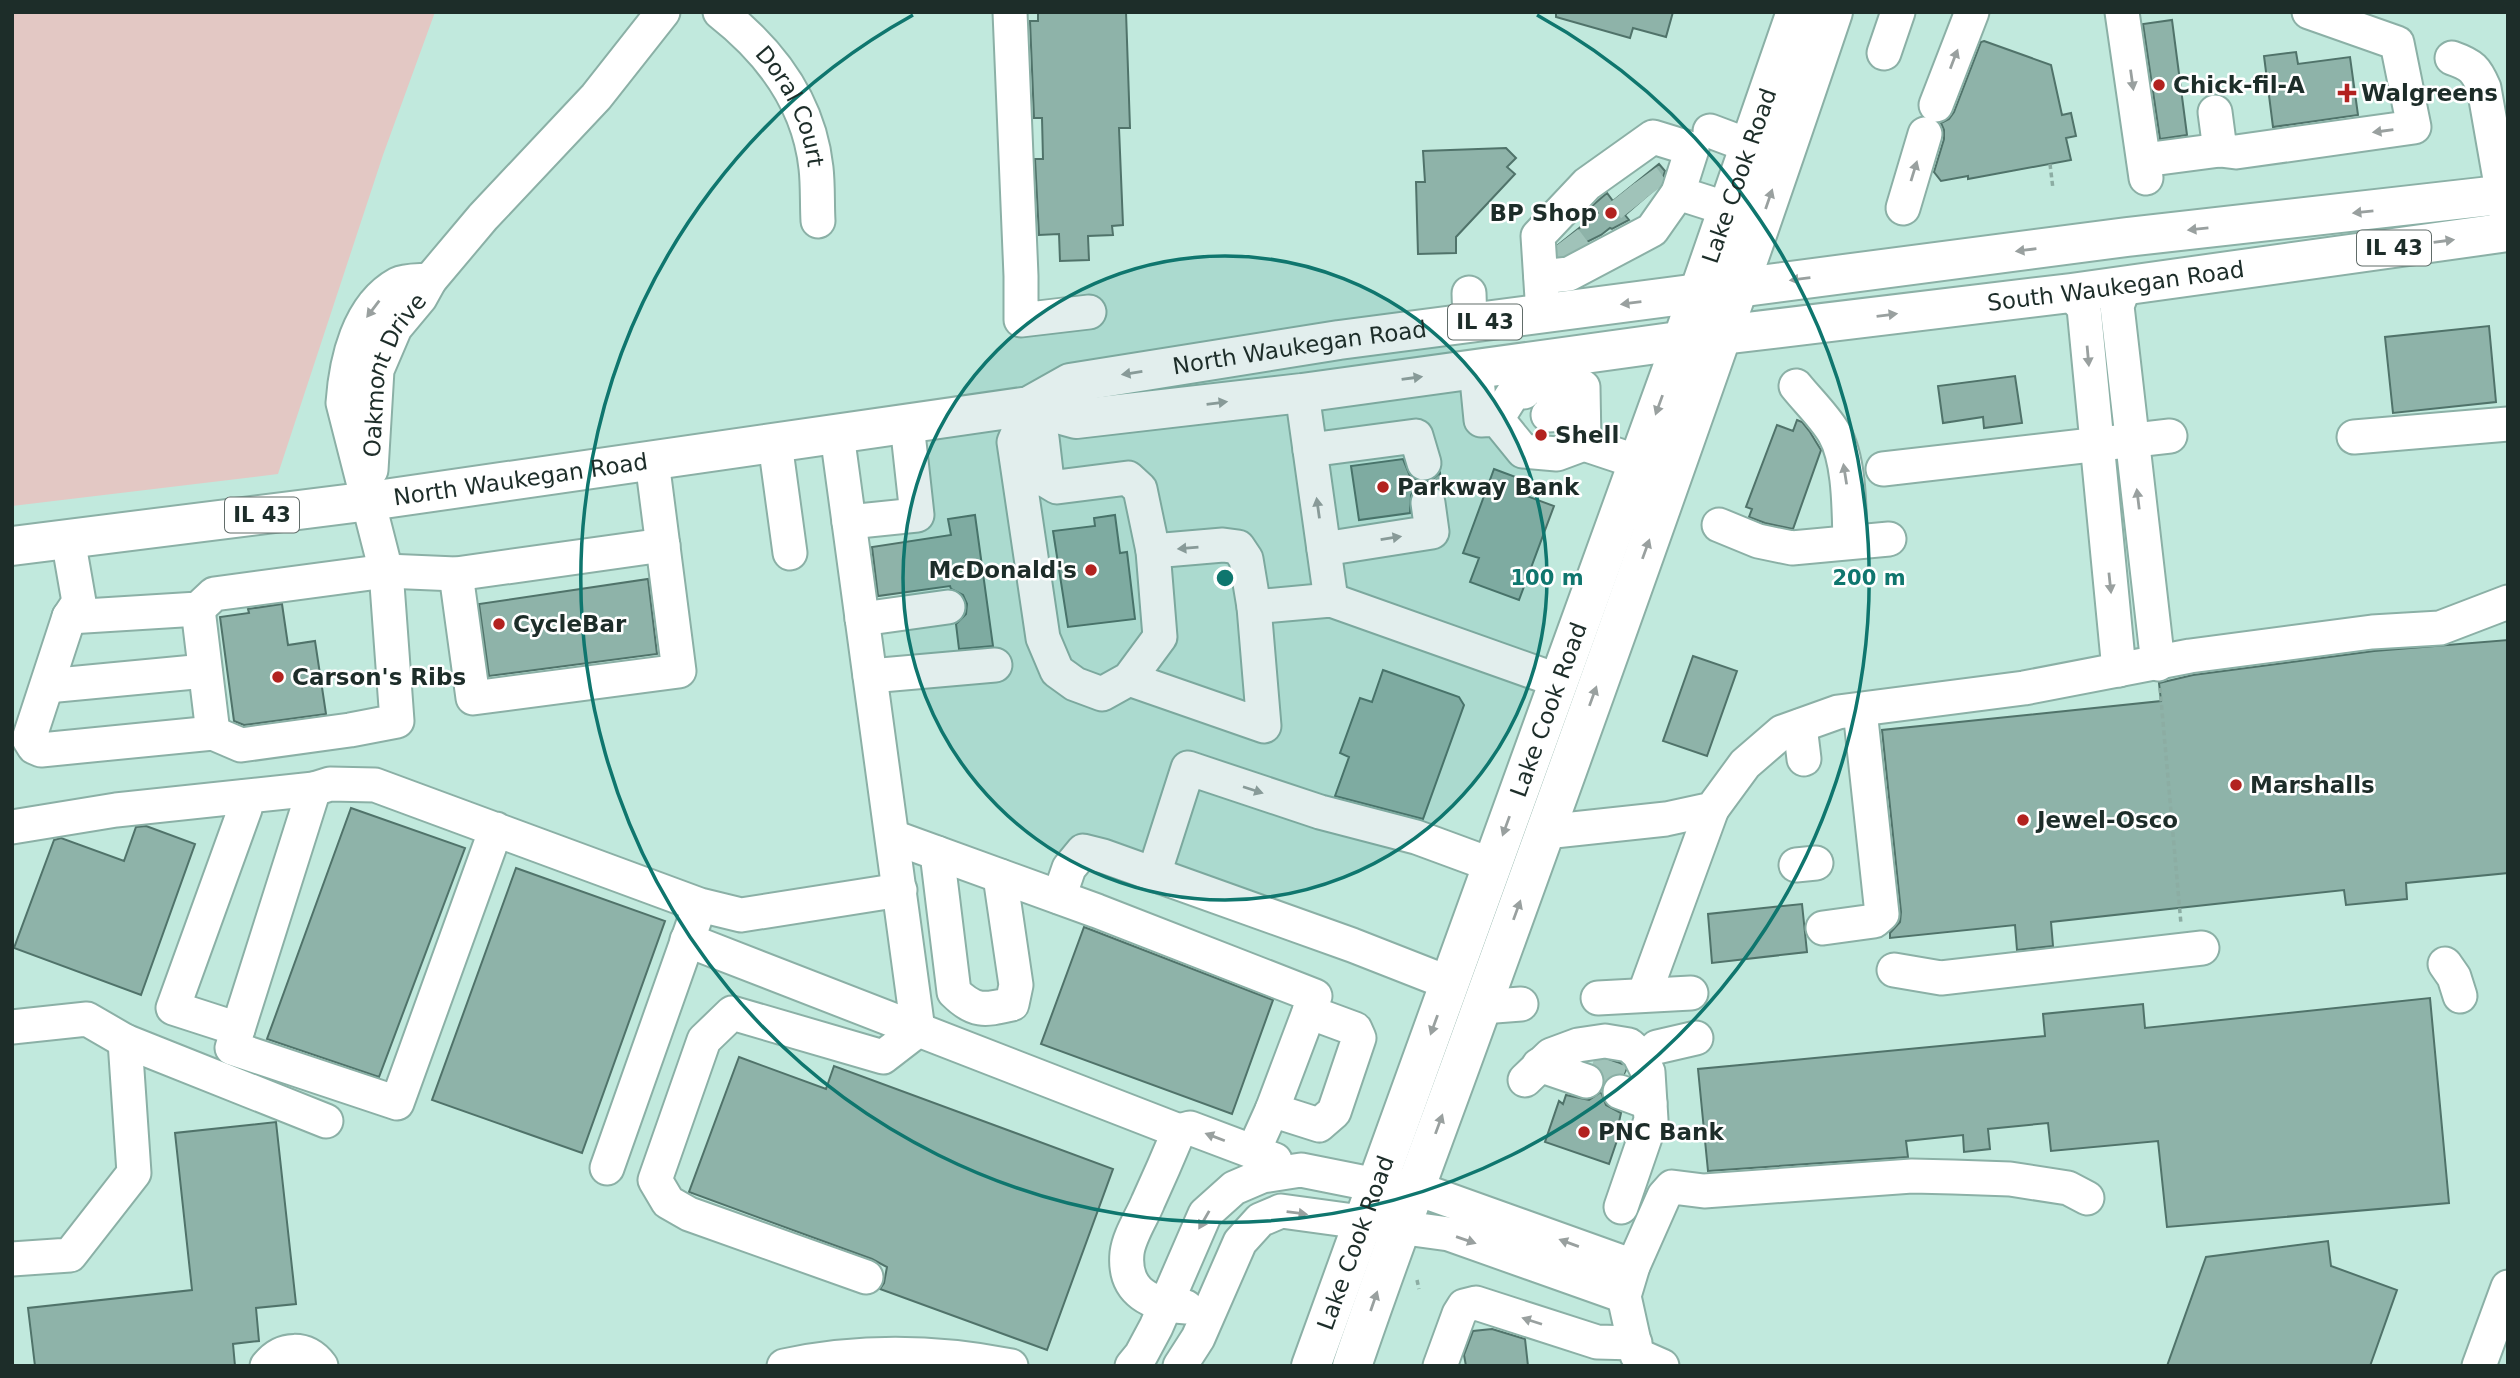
<svg xmlns="http://www.w3.org/2000/svg" width="2520" height="1378" font-family="'DejaVu Sans',sans-serif">
<rect width="100%" height="100%" fill="#c1e9dd"/>
<path fill="#e3c8c4" d="M12,12H435L383,155L278,474L12,506Z"/>
<path fill="#8eb3a9" stroke="#50736a" stroke-width="2" d="M1038,12H1126L1130,128H1119L1123,225L1112,226L1113,235L1088,236L1089,260L1060,261L1059,234L1039,235L1035,159H1043L1042,118H1034L1030,21H1038Z
M1556,12H1673L1666,37L1633,28L1630,38L1556,17Z
M2172,20L2187,135L2160,139L2143,24Z
M1984,41L2051,65L2062,115L2071,113L2076,136L2066,138L2071,160L1968,179V176L1941,181L1934,172L1944,139V130L1941,123L1949,119L1954,112L1981,42Z
M2296,52L2298,64L2350,57L2358,115L2273,127L2264,56Z
M1506,148L1516,158L1507,167L1515,174L1456,237V253L1418,254L1416,182H1425L1423,151Z
M1659,164L1665,171L1661,184L1625,215L1629,220L1612,229L1610,228L1601,235L1559,256L1558,245L1598,213L1592,206L1600,199L1607,193L1613,201Z
M2489,326L2496,402L2393,413L2385,337Z
M2015,376L2022,423L1984,428L1983,417L1943,423L1938,386Z
M1797,420L1802,422L1810,432L1821,450L1793,529L1765,523L1749,517L1752,509L1746,507L1777,425L1793,431Z
M1403,459L1410,476L1419,481H1430L1440,473L1442,490L1435,485L1425,484L1416,488L1411,495L1410,513L1359,520L1351,466Z
M1494,469L1521,479L1516,492L1554,506L1519,600L1470,582L1479,558L1463,553Z
M975,515L993,646L959,649L956,624L966,614L967,604L963,595L951,589L950,586L878,596L872,547L951,535L948,519Z
M1115,515L1120,553L1127,552L1135,619L1068,627L1053,531L1095,526L1094,518Z
M648,579L657,654L489,676L479,604Z
M282,604L288,645L315,641L326,714L244,725L234,721L220,617L249,613L248,609Z
M2508,640V873L2406,883L2407,899L2346,905L2344,890L2051,922L2053,946L2017,950L2015,925L1890,938V933L1900,922L1901,912L1882,730L2161,701L2159,683L2193,675L2374,651Z
M1693,656L1737,671L1707,756L1663,741Z
M1383,670L1459,697L1464,705L1423,819L1335,796L1349,757L1340,753L1360,698L1372,702Z
M351,808L465,848L379,1077L267,1039Z
M146,826L195,844L141,995L14,948L54,840L61,838L124,861L136,827Z
M516,868L665,921L582,1153L432,1100Z
M1802,904L1807,952L1712,963L1708,914Z
M1084,927L1273,1000L1232,1114L1041,1044Z
M2430,998L2449,1203L2167,1227L2158,1141L2051,1151L2048,1123L1988,1129L1990,1149L1964,1152L1963,1135L1906,1141L1908,1157L1708,1171L1698,1069L2045,1036L2043,1014L2143,1004L2145,1028Z
M739,1057L826,1089L834,1066L1113,1169L1047,1350L880,1289L884,1283L887,1267L872,1259L689,1192Z
M1605,1060L1620,1063L1626,1070L1624,1074L1616,1073L1605,1081L1601,1069L1595,1064L1596,1062Z
M1601,1092L1606,1105L1621,1113L1619,1122L1623,1123L1609,1164L1545,1142L1559,1101L1563,1104L1566,1095L1589,1100Z
M276,1122L296,1304L256,1308L259,1341L233,1344L235,1366H35L28,1308L192,1290L175,1133Z
M2328,1241L2331,1266L2397,1290L2370,1366H2167L2206,1257Z
M1492,1329L1525,1339L1528,1366H1466L1464,1355L1473,1331Z"/>
<g fill="none" stroke-linecap="round" stroke-linejoin="round">
<path stroke="#a0c3b9" stroke-width="33" stroke-dasharray="33 17" stroke-linecap="butt" d="M1643,177L1654,192
M1622,193L1634,208
M1565,239L1577,255
M1590,1071L1624,1083"/>
<defs>
<g id="minor">
<path id="s1" d="M720,12C771,52 809,102 816,168C818,185 817,204 818,221"/>
<path d="M1010,12L1021,276V320L1089,312"/>
<path d="M2122,12L2146,178"/>
<path d="M1884,53L1898,12"/>
<path d="M2452,58C2472,65 2476,69 2484,88L2507,219"/>
<path d="M1936,105L1972,12"/>
<path d="M2215,112L2220,150"/>
<path d="M1710,131L1750,146"/>
<path d="M2144,160L2220,150L2236,152L2414,127L2397,43L2309,12"/>
<path d="M1903,208L1925,134"/>
<path d="M1541,277L1569,274L1652,230L1678,193"/>
<path d="M2125,285L2117,306L2158,664"/>
<path d="M1469,293L1470,324"/>
<path d="M2071,293L2084,308L2119,670"/>
<path d="M1543,314L1538,236L1587,184L1653,137L1692,149L1678,193L1728,209"/>
<path d="M1476,369L1481,420L1497,419L1523,451L1557,454L1584,444L1638,462"/>
<path d="M1796,386C1808,401 1824,416 1834,433C1850,461 1849,511 1850,542"/>
<path d="M1547,390L1583,387L1584,444"/>
<path d="M1302,393L1331,600"/>
<path d="M1029,406L1042,438L1047,481L1057,487L1128,478L1140,489L1153,551L1160,637L1129,679L1102,694L1075,684L1057,671L1043,638L1014,442Z"/>
<path d="M1548,415L1583,413"/>
<path d="M1497,419L1514,392H1524"/>
<path d="M837,434L918,1030L883,1057L732,1013L704,1040L655,1180L668,1202L689,1214L866,1277"/>
<path d="M2354,437L2508,424"/>
<path d="M775,443L790,553"/>
<path d="M1310,450L1416,436L1424,463"/>
<path d="M1883,469L2170,436"/>
<path id="s2" d="M371,470L377,370L395,328L420,298L430,280L483,217L596,97L663,12"/>
<path d="M849,522L917,515L907,424"/>
<path d="M1719,525L1758,541L1792,548L1889,539"/>
<path d="M68,539L79,602L69,617L29,739L34,747L41,750L213,733L241,745L350,730L397,721L386,571L343,403C346,361 358,306 398,284C406,280 421,281 430,280"/>
<path d="M1324,549L1432,532L1428,503"/>
<path d="M1153,551L1223,545L1238,547L1246,559L1254,607L1331,600L1559,681"/>
<path d="M456,574L473,698L679,671L652,461"/>
<path d="M198,609L213,733"/>
<path d="M69,617L198,609L214,594L386,571L456,574L663,545"/>
<path d="M862,619L948,607"/>
<path d="M870,676L995,665"/>
<path d="M1129,679L1264,726L1254,607"/>
<path d="M47,686L205,671"/>
<path d="M1800,726L1804,759"/>
<path d="M12,827L116,810L314,789"/>
<path d="M496,829L397,1103L232,1048L314,789L330,784L375,785L700,905L741,915L900,890"/>
<path d="M1545,832L1666,819L1712,809L1745,764L1782,732L1838,712L2024,688L2190,656L2372,632L2440,628L2508,602"/>
<path d="M893,837L1097,911L1315,996L1272,1110L1253,1152"/>
<path d="M937,853L954,992C975,1013 985,1010 1012,1004L1016,985L1000,876"/>
<path d="M1796,865L1816,863"/>
<path d="M1154,874L1188,768L1320,812L1416,837L1492,865"/>
<path d="M1059,897L1069,868L1083,851L1103,856L1352,945L1449,983"/>
<path d="M1823,928L1874,921L1882,914L1860,710"/>
<path d="M687,940L1179,1131"/>
<path d="M2445,964L2454,977L2460,996"/>
<path d="M1894,970L1941,978L2202,948"/>
<path d="M1644,995L1712,809"/>
<path d="M1598,998L1691,993"/>
<path d="M1482,1007L1521,1004"/>
<path d="M12,1027L87,1019L125,1041L326,1121"/>
<path d="M238,1029L173,1008L245,809L243,797"/>
<path d="M1657,1047L1696,1038"/>
<path d="M1539,1065L1586,1081"/>
<path d="M1525,1080L1551,1055L1578,1045L1605,1041L1629,1045L1639,1054L1648,1072L1651,1120L1621,1207"/>
<path d="M1620,1092L1650,1103"/>
<path d="M1272,1110L1319,1125L1334,1112L1359,1038L1355,1029L1309,1012"/>
<path d="M607,1168L695,919"/>
<path d="M12,1259L70,1255L134,1173L125,1041"/>
<path d="M1186,1307C1152,1305 1123,1293 1127,1253C1129,1236 1142,1217 1148,1202C1159,1178 1169,1155 1179,1131L1190,1128L1275,1160"/>
<path d="M267,1366C282,1347 306,1346 321,1366"/>
<path d="M784,1366C859,1350 935,1351 1011,1366"/>
<path d="M1132,1366L1141,1355L1156,1327L1205,1214L1234,1188L1262,1176L1301,1170L1376,1185L1415,1188L1633,1266"/>
<path d="M1180,1366L1198,1338L1240,1242L1260,1220L1281,1211L1449,1234L1624,1296"/>
<path d="M1440,1366L1459,1314L1464,1306L1476,1303L1597,1342L1635,1343"/>
<path d="M1662,1366L1637,1355L1624,1296L1633,1266L1664,1196L1672,1187L1704,1191L1912,1176L1953,1177L2010,1179L2068,1188L2087,1198"/>
<path d="M2479,1366L2508,1287"/>
</g>
<g id="major">
<path id="s3" d="M1029,406L1076,419L1302,393L1722,335L2071,293L2508,232"/>
<path id="s4" d="M12,546L370,501L1029,406L1070,383L1339,340L2127,237L2508,194"/>
<path id="s5" d="M1311,1366L1682,341L1796,12"/>
<path d="M1352,1366C1393,1245 1439,1126 1482,1006C1602,676 1721,345 1833,12"/>
</g>
</defs>
<use href="#minor" stroke="#8bb0a6" stroke-width="37"/>
<use href="#major" stroke="#8bb0a6" stroke-width="42"/>
<path stroke="#8cada3" stroke-width="3.5" stroke-dasharray="5 3.5" stroke-linecap="butt" d="M2050,164L2053,189
M2160,688L2181,924
M1417,1280L1419,1289"/>
<use href="#minor" stroke="#fff" stroke-width="33"/>
<use href="#major" stroke="#fff" stroke-width="38"/>
</g>
<defs><path id="oneway-solid" d="M-6-.8H1V-3.2L6.5 0L1 3.2V.8H-6Z" transform="scale(1.75)"/></defs>
<g fill="#99a09f">
<use href="#oneway-solid" transform="translate(1954 59) rotate(-69)"/>
<use href="#oneway-solid" transform="translate(2132 80) rotate(82)"/>
<use href="#oneway-solid" transform="translate(2383 131) rotate(172)"/>
<use href="#oneway-solid" transform="translate(1914 171) rotate(-73)"/>
<use href="#oneway-solid" transform="translate(1769 199) rotate(-71)"/>
<use href="#oneway-solid" transform="translate(2363 212) rotate(174)"/>
<use href="#oneway-solid" transform="translate(2198 229) rotate(174)"/>
<use href="#oneway-solid" transform="translate(2444 241) rotate(-8)"/>
<use href="#oneway-solid" transform="translate(2026 250) rotate(173)"/>
<use href="#oneway-solid" transform="translate(1800 279) rotate(173)"/>
<use href="#oneway-solid" transform="translate(1631 303) rotate(173)"/>
<use href="#oneway-solid" transform="translate(373 309) rotate(127)"/>
<use href="#oneway-solid" transform="translate(1887 315) rotate(-7)"/>
<use href="#oneway-solid" transform="translate(2088 356) rotate(85)"/>
<use href="#oneway-solid" transform="translate(1132 373) rotate(171)"/>
<use href="#oneway-solid" transform="translate(1412 378) rotate(-8)"/>
<use href="#oneway-solid" transform="translate(1217 403) rotate(-7)"/>
<use href="#oneway-solid" transform="translate(1659 405) rotate(110)"/>
<use href="#oneway-solid" transform="translate(1845 474) rotate(-99)"/>
<use href="#oneway-solid" transform="translate(2138 499) rotate(-97)"/>
<use href="#oneway-solid" transform="translate(1318 508) rotate(-98)"/>
<use href="#oneway-solid" transform="translate(1391 538) rotate(-9)"/>
<use href="#oneway-solid" transform="translate(1188 548) rotate(175)"/>
<use href="#oneway-solid" transform="translate(1646 549) rotate(-70)"/>
<use href="#oneway-solid" transform="translate(2110 583) rotate(84)"/>
<use href="#oneway-solid" transform="translate(1593 696) rotate(-70)"/>
<use href="#oneway-solid" transform="translate(1253 790) rotate(18)"/>
<use href="#oneway-solid" transform="translate(1506 826) rotate(110)"/>
<use href="#oneway-solid" transform="translate(1517 910) rotate(-70)"/>
<use href="#oneway-solid" transform="translate(1434 1025) rotate(110)"/>
<use href="#oneway-solid" transform="translate(1439 1124) rotate(-70)"/>
<use href="#oneway-solid" transform="translate(1215 1137) rotate(-159)"/>
<use href="#oneway-solid" transform="translate(1297 1213) rotate(7)"/>
<use href="#oneway-solid" transform="translate(1204 1220) rotate(120)"/>
<use href="#oneway-solid" transform="translate(1466 1240) rotate(19)"/>
<use href="#oneway-solid" transform="translate(1569 1243) rotate(-160)"/>
<use href="#oneway-solid" transform="translate(1374 1301) rotate(-71)"/>
<use href="#oneway-solid" transform="translate(1532 1321) rotate(-162)"/>
</g>
<circle cx="1225" cy="578" r="322" fill="#0f766e" fill-opacity=".12"/>
<g fill="none" stroke="#0f766e" stroke-width="3.5">
<circle cx="1225" cy="578" r="322"/>
<path d="M1537 15A644 644 0 1 1 913 15"/>
</g>
<g fill="#b2221f" stroke="#fff" stroke-width="2.5">
<circle cx="2159" cy="85" r="7"/>
<path d="M2343.5 82.5h7v7h7v7h-7v7h-7v-7h-7v-7h7z"/>
<circle cx="1611" cy="213" r="7"/>
<circle cx="1541" cy="435" r="7"/>
<circle cx="1383" cy="487" r="7"/>
<circle cx="1091" cy="570" r="7"/>
<circle cx="499" cy="624" r="7"/>
<circle cx="278" cy="677" r="7"/>
<circle cx="2236" cy="785" r="7"/>
<circle cx="2023" cy="820" r="7"/>
<circle cx="1584" cy="1132" r="7"/>
</g>
<g text-anchor="middle" dominant-baseline="central" stroke-width="5" stroke-linejoin="round" paint-order="stroke">
<g fill="#fff" stroke="#616c69" stroke-width="2">
<rect x="2357" y="230.5" width="74" height="35" rx="5"/>
<rect x="1448" y="304.5" width="74" height="35" rx="5"/>
<rect x="225" y="497.5" width="74" height="35" rx="5"/>
</g>
<g font-size="21" font-weight="bold" fill="#1d2d29">
<text x="2394" y="248">IL 43</text>
<text x="1485" y="322">IL 43</text>
<text x="262" y="515">IL 43</text>
</g>
<g font-size="23" font-weight="bold" fill="#1d2d29" stroke="#fff" text-anchor="start">
<text x="2173" y="85">Chick-fil-A</text>
<text x="2361" y="93">Walgreens</text>
<text x="1597" y="213" text-anchor="end">BP Shop</text>
<text x="1555" y="435">Shell</text>
<text x="1397" y="487">Parkway Bank</text>
<text x="1077" y="570" text-anchor="end">McDonald's</text>
<text x="513" y="624">CycleBar</text>
<text x="292" y="677">Carson's Ribs</text>
<text x="2250" y="785">Marshalls</text>
<text x="2037" y="820">Jewel-Osco</text>
<text x="1598" y="1132">PNC Bank</text>
</g>
<g font-size="23" fill="#1d2d29" stroke="#fff">
<text stroke="none"><textPath href="#s1" startOffset="121">Doral Court</textPath></text>
<text stroke="none"><textPath href="#s5" startOffset="1265">Lake Cook Road</textPath></text>
<text stroke="none"><textPath href="#s3" startOffset="1097">South Waukegan Road</textPath></text>
<text stroke="none"><textPath href="#s4" startOffset="1306">North Waukegan Road</textPath></text>
<text stroke="none"><textPath href="#s2" startOffset="100">Oakmont Drive</textPath></text>
<text stroke="none"><textPath href="#s4" startOffset="513">North Waukegan Road</textPath></text>
<text stroke="none"><textPath href="#s5" startOffset="698">Lake Cook Road</textPath></text>
<text stroke="none"><textPath href="#s5" startOffset="131">Lake Cook Road</textPath></text>
</g>
</g>
<circle cx="1225" cy="578" r="10" fill="#0f766e" stroke="#fff" stroke-width="3.5"/>
<g font-size="21" text-anchor="middle" font-weight="bold" fill="#0f766e" stroke="#fff" stroke-width="5" stroke-linejoin="round" paint-order="stroke">
<text x="1547" y="585">100 m</text>
<text x="1869" y="585">200 m</text>
</g>
<rect width="2520" height="1378" fill="none" stroke="#1d2d29" stroke-width="28"/>
</svg>
